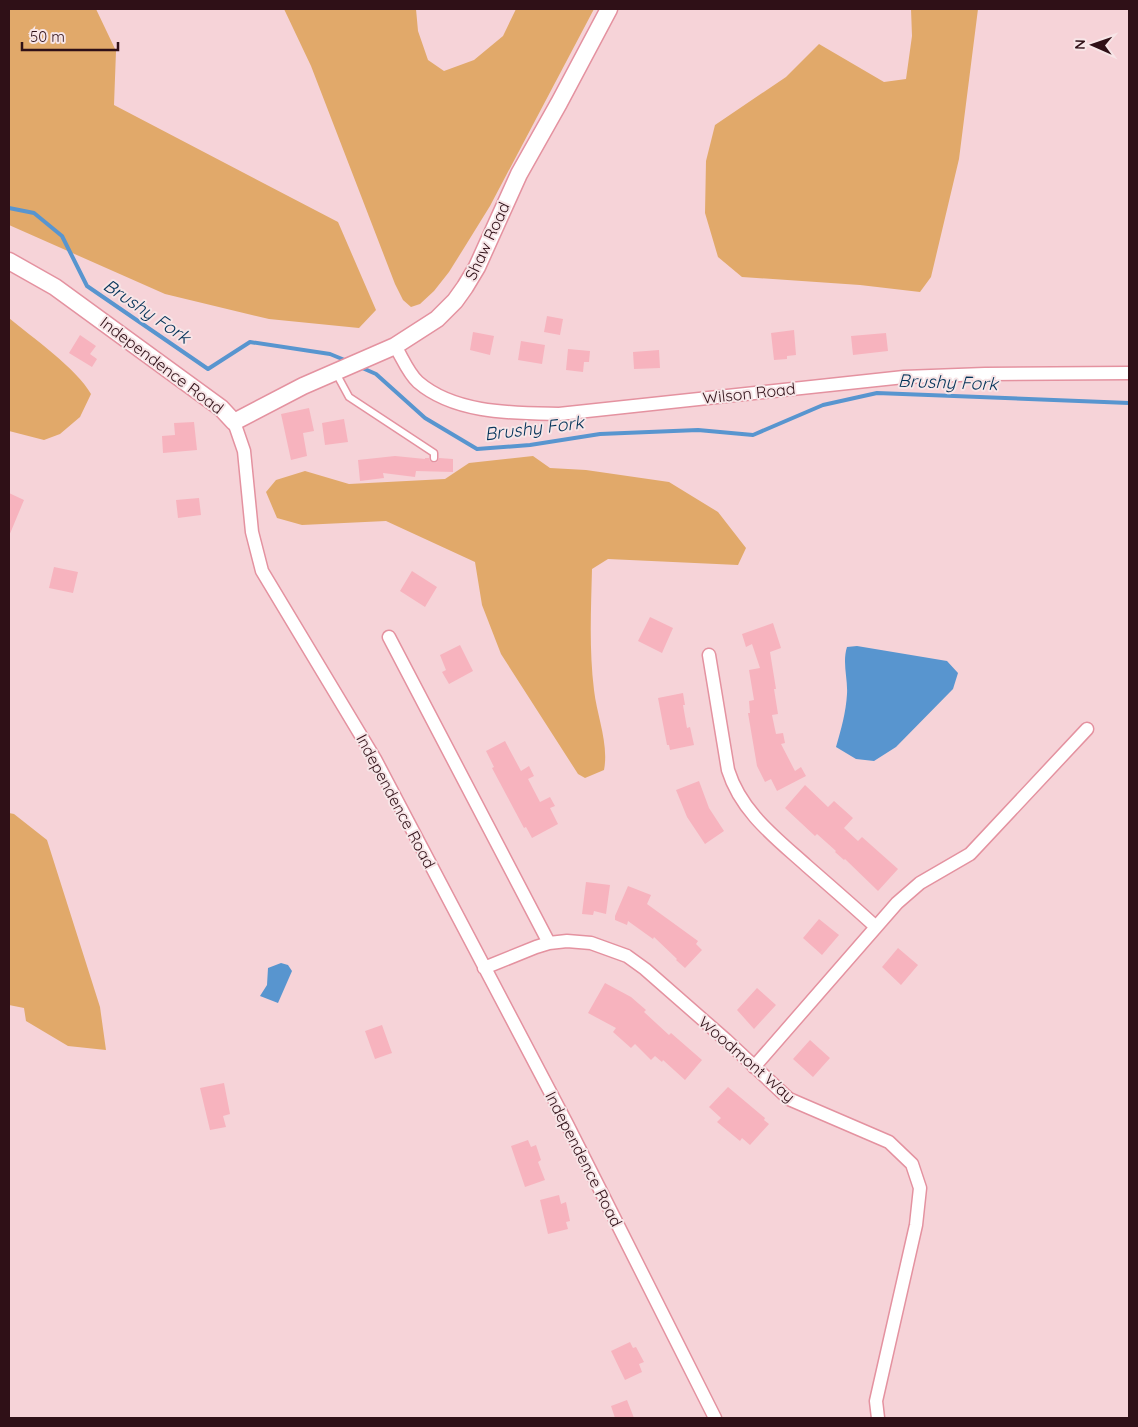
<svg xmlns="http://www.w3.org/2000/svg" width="1138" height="1427" font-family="Quicksand,sans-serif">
<rect width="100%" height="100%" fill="#f6d3d8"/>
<path fill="#e1a96a" d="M9,9H96L116,51L114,105L338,222L376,310L359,328L269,319L165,294L9,225Z
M284,9H416L418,31L428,60L444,71L474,60L503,36L516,9H594L490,206L464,248L449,272L434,291L420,304L411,307L403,300L395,284L311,66Z
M911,9H978L959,159L931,277L920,292L860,285L742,277L718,257L705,213L706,161L715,125L786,77L819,44L884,82L906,79L912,36Z
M9,318C32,337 77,369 91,394L80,417L60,434L44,440L9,431Z
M533,456L550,468L586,470L669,482L718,512L746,548L738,565L608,559L592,569C591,609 589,650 594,690C597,716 609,744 604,770L585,778L578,774L501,654L482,605L475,562L386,521L302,525L277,518L266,492L276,480L305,471L349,484L445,479L469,463Z
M9,813L14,814L47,840L100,1007L106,1050L68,1046L26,1021L24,1008L9,1005Z"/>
<path fill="#5895cf" d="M857,646L947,661L958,673L953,689L896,747L874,761L856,759L836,747C841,730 846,712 847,694C848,678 842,663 847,647Z
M281,963L288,965L292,971L278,1003L260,996L267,985L268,968Z"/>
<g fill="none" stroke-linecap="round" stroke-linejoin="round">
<path stroke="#5895cf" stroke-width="4" d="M9,208L34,213L62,236L87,286L208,369L250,342L330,354L347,361
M360,367L376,374L425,418L477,449L530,445L600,434L698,430L753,435L823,405L877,393L1129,403"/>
</g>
<path fill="#f7b3be" d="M547,316L563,319L560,335L544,332Z
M794,330L796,355L787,356V359L774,360L771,333Z
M473,332L494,336L490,355L470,350Z
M886,333L888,351L853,355L851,336Z
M80,335L96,346L90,354L97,359L92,367L69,353Z
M521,341L545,345L542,364L518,360Z
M568,349L590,351L589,362H584L583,372L566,370Z
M659,350L660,368L634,369L633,352Z
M309,408L314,431L303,433L307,456L291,460L281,414Z
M344,419L348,442L325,445L322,423Z
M194,422L197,450L163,453L162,436L175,435L174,423Z
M395,456L425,459V458H429L430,461L434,463L437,462L439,458L453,459V472L416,471L415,477L383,473L384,478L360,481L358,460Z
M9,493L24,500L9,536Z
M199,498L201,515L178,518L176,500Z
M54,567L78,572L73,593L49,588Z
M412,571L437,587L425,607L400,591Z
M650,617L673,628L662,653L638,641Z
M773,623L781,648L770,652L776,689H774L778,714L772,715L776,734L783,733L785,743L781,744L795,771L801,767L806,776L777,791L771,779L765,782L757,766L748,713H750L749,701L754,700L749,670L760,668L752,644L746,647L742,634Z
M460,645L473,671L449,684L442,672L446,670L440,655Z
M683,693L685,705H683L687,728L690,727L694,745L670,750L669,745H667L658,698Z
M505,741L521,771L529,766L534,776L528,779L540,802L550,797L555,806L550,808L558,824L532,838L526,827L524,828L492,768L494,767L486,751Z
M699,781L709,808L724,831L705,844L687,817L676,790Z
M805,785L828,807L834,801L853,818L844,828L858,841L862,837L898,869L878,891L845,859L844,860L835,852L836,851L817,834L815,836L785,808Z
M586,882L610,885L606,914L594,911L593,915L582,914Z
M628,886L651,895L647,904L698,941L696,944L702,950L685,968L676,960L677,959L654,937L653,939L628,921L627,925L615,920V916Z
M819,919L839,935L822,955L803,938Z
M898,948L918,965L901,985L882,967Z
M605,983L631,997L646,1010L644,1012L669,1035L671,1033L702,1060L685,1080L663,1060L662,1062L655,1056L651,1060L635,1044L631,1048L613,1032L616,1028L588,1013Z
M757,988L776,1005L754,1029L737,1010Z
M382,1025L392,1053L375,1059L365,1031Z
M810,1040L830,1058L813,1077L793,1059Z
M224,1083L230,1114L223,1116L226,1127L210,1130L200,1088Z
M728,1087L765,1118L764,1120L769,1124L750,1145L742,1138L740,1141L717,1122L721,1118L709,1107Z
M528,1140L531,1147L536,1145L541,1160L538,1162L545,1180L525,1187L511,1146Z
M559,1195L561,1204L566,1202L570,1221L566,1222L568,1229L548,1234L540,1200Z
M630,1342L633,1348L636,1347L644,1362L639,1364L642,1372L625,1380L611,1351Z
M627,1400L634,1418H615L611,1406Z"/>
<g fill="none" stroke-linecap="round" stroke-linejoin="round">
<defs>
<path id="lane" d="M336,373L349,397L434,453V458"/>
<path id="street" d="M395,346C402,357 408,373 418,382C455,414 514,413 559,414L904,377L985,374L1129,373
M234,422L244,451L252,532L262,571L375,759L567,1124L715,1418
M389,637L549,943
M709,655L728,770C741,812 776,838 807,866C830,886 853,906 876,927
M484,968L536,947L549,943L567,941L591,943L627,956L645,969L726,1040L789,1099L889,1142L912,1164L920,1188L916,1225L876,1401L878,1418
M754,1067L897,903L920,883L970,854L1087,729"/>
<path id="secondary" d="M9,261L55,287L221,408L234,422L303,386L395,346L437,319L455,301L465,287L477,267L519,174L559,103L609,9"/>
</defs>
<use href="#lane" stroke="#e492a0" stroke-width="9"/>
<use href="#street" stroke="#e492a0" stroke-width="15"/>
<use href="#secondary" stroke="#e492a0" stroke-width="19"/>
<use href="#lane" stroke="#fff" stroke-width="6"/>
<use href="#street" stroke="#fff" stroke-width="12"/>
<use href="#secondary" stroke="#fff" stroke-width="16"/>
</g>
<g text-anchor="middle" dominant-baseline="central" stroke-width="4" stroke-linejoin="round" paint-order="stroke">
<g font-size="16" fill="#2f1017" stroke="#f7e5e7">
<text transform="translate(487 241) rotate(-65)">Shaw Road</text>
<text transform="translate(162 365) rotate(37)">Independence Road</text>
<text transform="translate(749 393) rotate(-6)">Wilson Road</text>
<text transform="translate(396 801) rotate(62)">Independence Road</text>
<text transform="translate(747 1059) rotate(41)">Woodmont Way</text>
<text transform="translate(584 1159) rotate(63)">Independence Road</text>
</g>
<g font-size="18" font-style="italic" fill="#023258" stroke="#f7e5e7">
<text transform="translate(147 311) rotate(34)">Brushy Fork</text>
<text transform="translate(948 382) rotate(2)">Brushy Fork</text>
<text transform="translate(534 428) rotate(-7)">Brushy Fork</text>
</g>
</g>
<rect width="1138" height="1427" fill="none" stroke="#2f1017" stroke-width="20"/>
<g transform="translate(1093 45) rotate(272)" stroke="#f7e5e7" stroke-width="4" paint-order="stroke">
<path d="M0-4L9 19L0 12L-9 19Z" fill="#2f1017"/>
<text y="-8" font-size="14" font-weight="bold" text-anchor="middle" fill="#2f1017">N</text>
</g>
<path d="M22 42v8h96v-8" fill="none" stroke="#2f1017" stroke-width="2.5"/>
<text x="30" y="42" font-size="15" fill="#2f1017" stroke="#f7e5e7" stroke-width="4" paint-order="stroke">50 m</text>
</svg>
